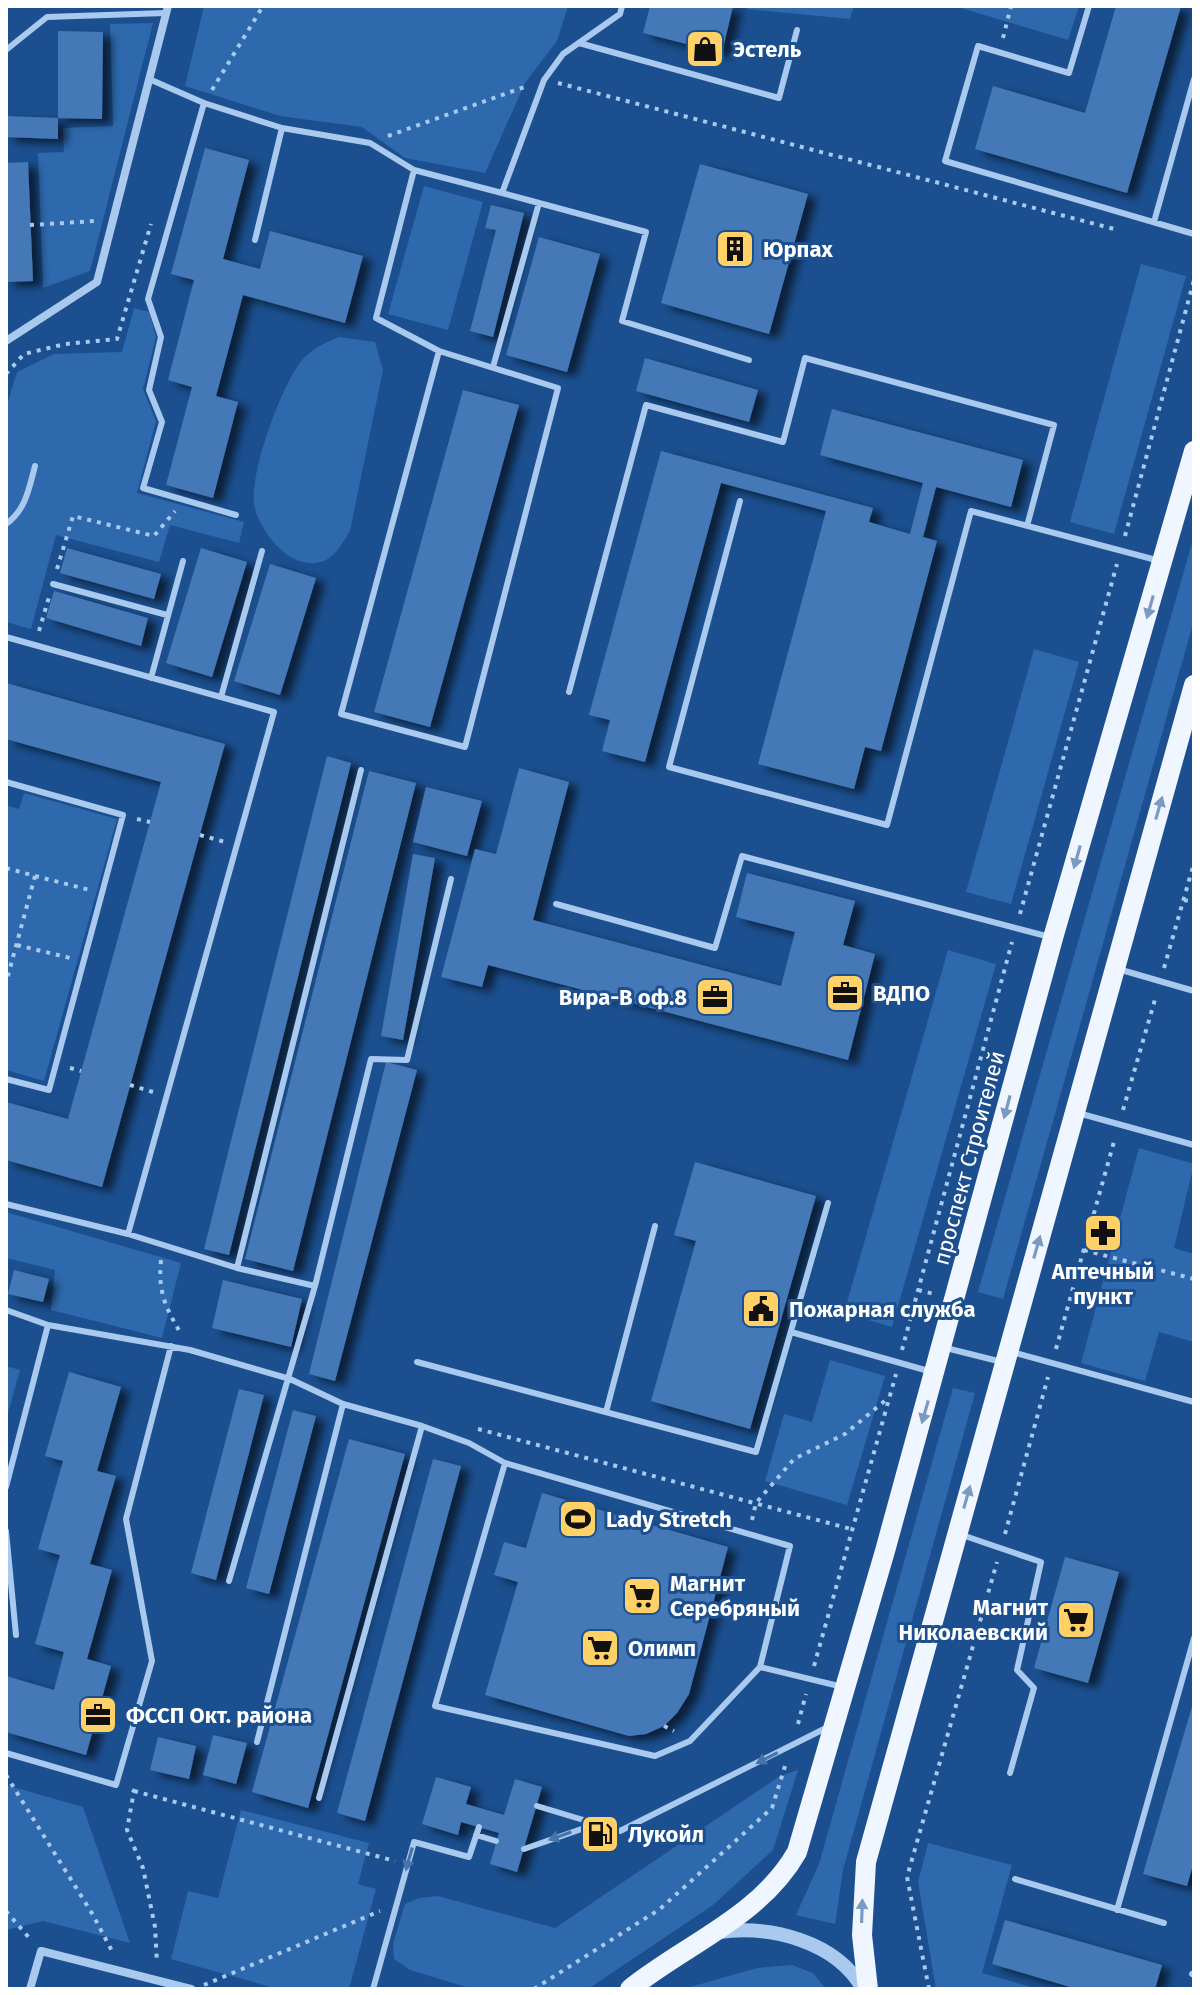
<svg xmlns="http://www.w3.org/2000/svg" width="1200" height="1995" font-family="'Fira Sans',sans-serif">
<defs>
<filter id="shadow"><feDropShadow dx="9" dy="5" stdDeviation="4" flood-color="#0009"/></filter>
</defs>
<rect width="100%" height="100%" fill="#1b4f8f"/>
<path fill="#2e69ad" d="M204,6H568L557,41L525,83L485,173L405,158L362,127L280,116L185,86Z
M748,6H854L850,19L747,9Z
M954,6H1079L1068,40Z
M153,23L90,271L43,288L38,153L64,152L63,128L113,126L110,24Z
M424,186L483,202L448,330L388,314Z
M1141,264L1186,276L1114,534L1070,522Z
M134,308L149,312L156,337L143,389L156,421L137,493L244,522L239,543L170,525L159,562L56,535L31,629L6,622V408L17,372L54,354L122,352Z
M339,337L375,342L383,370L350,531C342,544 333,562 315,563C287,566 262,533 255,509C247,478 280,390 299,364C309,350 324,343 339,337Z
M1192,543L1194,620L1003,1299L978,1292Z
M1034,649L1079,662L1011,904L966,892Z
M24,793L117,819L44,1081L6,1070V805L19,809Z
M948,950L996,964L892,1327L844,1313Z
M1139,1148L1194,1164L1174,1248L1194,1254V1342L1159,1332L1145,1381L1081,1363Z
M6,1212L181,1263L162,1338L51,1310L55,1270L6,1258Z
M830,1360L885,1376L847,1505L765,1481L784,1414L812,1422Z
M6,1366L20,1370L6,1420Z
M953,1388L975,1393L843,1870L835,1924L796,1915L819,1864Z
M798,1770L773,1850L713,1905L588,1989H473L410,1970L394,1959L393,1944L405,1904L419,1898L438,1896L555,1928L780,1776Z
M6,1785L83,1807L130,1943L43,1921L6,1930Z
M241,1810L369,1843L358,1884L376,1889L349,1989H278L171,1959L188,1891L218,1898Z
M928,1843L1012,1865L982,1973L1038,1989H936L918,1882Z
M792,1965L813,1973L826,1989H683L757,1968Z"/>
<path fill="#4478b7" filter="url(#shadow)" d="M650,6H733L722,53L643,33Z
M1116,6H1181L1127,193L975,149L993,86L1085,113Z
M58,31L103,32L102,119L58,118Z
M6,116L58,118V139L6,137Z
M205,148L249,160L223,259L260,269L270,231L363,256L345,323L243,295L216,396L238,402L213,498L166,485L192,387L168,380L194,280L171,274Z
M28,162L33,281L6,282V163Z
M700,164L808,194L769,334L661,303Z
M491,205L524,213L493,337L470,331L496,230L485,228Z
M539,237L600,254L567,372L506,355Z
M645,358L758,390L749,422L636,391Z
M463,390L519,405L430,727L374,712Z
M832,409L1023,460L1011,507L936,487L923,537L937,541L881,751L865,747L854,789L758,764L826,511L721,483L645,762L602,751L610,720L589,715L661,451L873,508L869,522L910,534L923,483L820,455Z
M67,548L161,574L154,599L60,573Z
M201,548L247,562L212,677L166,663Z
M270,564L316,578L280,695L234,681Z
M54,591L148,618L141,646L46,618Z
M6,683L225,744L102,1187L6,1160V1102L68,1119L161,782L6,739Z
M327,756L351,763L229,1255L204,1249Z
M519,768L569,782L533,920L781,986L795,932L736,917L747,873L855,901L843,945L875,954L848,1060L488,965L482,987L441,977L475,849L496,854Z
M369,771L416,783L293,1271L245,1259Z
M426,787L482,801L467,856L413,842Z
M413,854L435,858L403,1040L381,1036Z
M386,1062L417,1070L335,1381L309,1374Z
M695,1162L816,1196L750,1429L651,1401L696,1241L674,1235Z
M14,1270L49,1279L43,1302L8,1294Z
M223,1280L302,1299L291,1347L212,1328Z
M69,1372L121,1387L97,1471L116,1476L90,1564L112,1570L87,1659L111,1666L86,1755L6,1732V1676L54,1690L64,1652L35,1644L60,1555L38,1549L63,1461L45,1456Z
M239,1389L264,1395L216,1580L191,1573Z
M293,1410L316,1416L269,1594L246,1588Z
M349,1439L405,1454L308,1808L252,1792Z
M433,1459L461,1466L365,1821L337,1813Z
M542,1493L728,1547L689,1694L677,1713L664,1726L646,1734L629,1736L485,1695L518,1582L494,1575L504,1542L526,1548Z
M1065,1557L1119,1572L1088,1683L1034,1668Z
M1193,1703L1194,1861L1187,1886L1143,1874Z
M213,1735L247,1743L236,1784L203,1775Z
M158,1737L196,1746L189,1779L150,1770Z
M436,1777L471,1787L466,1804L504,1815L515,1779L542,1787L517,1872L490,1864L499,1833L461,1822L458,1835L422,1824Z
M1005,1920L1162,1965L1155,1989H1077L992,1964Z"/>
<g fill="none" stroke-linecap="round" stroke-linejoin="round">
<path stroke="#a9c9ee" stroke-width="4" stroke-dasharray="4 6" stroke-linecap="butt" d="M1003,38L1011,6
M558,83L1118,230
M212,90L263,6
M388,136L527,86
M30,225L96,221
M6,374L24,354L65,344L117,339L151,224
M1125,536L1194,280
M57,569L73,516L154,536L175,511
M39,631L49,597
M137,819L150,822
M200,835L225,842
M6,868L35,876L6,983
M35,876L90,890
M1184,900L1194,902
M1020,914L1117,564
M17,945L70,958
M1164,968L1194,863
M70,1068L81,1071
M130,1085L153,1092
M1123,1110L1156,996
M1084,1250L1194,1279
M161,1260C158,1293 165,1306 181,1334
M918,1290L934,1294
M1056,1349L1115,1138
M902,1350L1012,942
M478,1429L851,1529
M752,1520L756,1503L794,1459L845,1434L887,1399
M1005,1534L1048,1377
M814,1666L896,1374
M798,1724L806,1694
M664,1726L674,1731
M6,1775L93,1915L113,1953
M132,1790L134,1791L127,1830L143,1868L155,1927L157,1963
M134,1791L395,1861
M6,1911L31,1940
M204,1985L380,1911
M534,1989L660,1909L772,1808L786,1763
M929,1989L907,1877L997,1562"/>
<path stroke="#a9c9ee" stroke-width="6" d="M1089,6L1069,73L978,46L945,161L1194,234
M579,43L779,98L797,30
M6,50L47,17L166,13
M149,79L204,103L282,128L370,143L414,170L502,193
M204,103L148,299L161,337L149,390L162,422L143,488L236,515
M414,170L376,318L439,351L558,388L465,747L341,714L439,351
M539,203L646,232L622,321L749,360
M1154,222L1194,79
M255,240L282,128
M493,367L539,203L502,193L544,80L563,54L620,14L622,6
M740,501L669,767L887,825L971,511L1160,561
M6,524C26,510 29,488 35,466
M53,584L167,615
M6,637L274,712L128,1234
M151,678L183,561
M569,692L646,405L783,442L805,358L1054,425L1027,526
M221,697L262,551
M6,782L123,815L49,1090L6,1079
M556,904L715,948L742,856L1050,937
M1118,969L1194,991
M1078,1113L1194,1145
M6,1204L128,1234L237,1268L315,1286L371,1059L407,1060L451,879
M237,1268L361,770
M6,1310L48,1325L190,1350L290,1379L343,1404L422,1426L469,1443L505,1463L790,1546L760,1667L690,1741L655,1756L435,1706L505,1463
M791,1332L932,1372
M946,1348L1002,1362
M1012,1352L1194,1402
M417,1362L756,1452L828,1203
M606,1412L655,1226
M6,1487L48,1325
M6,1531L16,1635
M962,1535L1041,1562L1017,1670L1034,1688L1010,1773
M229,1581L315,1286
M760,1667L843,1687
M257,1742L343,1404
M6,1753L116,1785L152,1661L126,1519L171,1346
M319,1798L422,1426
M537,1806L620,1831L826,1728
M476,1835L496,1841
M524,1849L596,1824
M1015,1879L1164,1923
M1117,1910L1194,1638
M1192,1974L1194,1975
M373,1989L414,1842L469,1857L479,1827"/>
<path stroke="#a9c9ee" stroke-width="8" d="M6,341L97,282L168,6
M30,1989L41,1951L191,1989"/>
<path stroke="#a9c9ee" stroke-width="14" d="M719,1932C770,1925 836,1941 863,1989"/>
<path stroke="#f0f6ff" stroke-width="20" d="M630,1989C686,1944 760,1917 797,1852L885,1551L1053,938L1194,451
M868,1989L862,1935L866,1862L1194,685"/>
</g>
<defs><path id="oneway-solid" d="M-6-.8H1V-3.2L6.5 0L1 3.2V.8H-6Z" transform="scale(2)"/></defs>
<g fill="#7b9ac1">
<use href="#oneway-solid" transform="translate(1150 607) rotate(106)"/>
<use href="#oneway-solid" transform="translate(1159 808) rotate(-74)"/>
<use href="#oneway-solid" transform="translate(1077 857) rotate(106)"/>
<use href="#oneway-solid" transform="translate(1007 1107) rotate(105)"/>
<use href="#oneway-solid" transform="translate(1037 1247) rotate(-74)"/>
<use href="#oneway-solid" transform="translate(925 1412) rotate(106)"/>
<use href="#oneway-solid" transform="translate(967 1497) rotate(-74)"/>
<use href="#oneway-solid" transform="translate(862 1911) rotate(-88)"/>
</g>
<g fill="#4674ac">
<use href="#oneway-solid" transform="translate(767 1758) rotate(153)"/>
<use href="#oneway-solid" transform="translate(560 1836) rotate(161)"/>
<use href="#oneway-solid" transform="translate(409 1859) rotate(106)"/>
</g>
<defs>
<symbol id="shop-square" viewBox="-11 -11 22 22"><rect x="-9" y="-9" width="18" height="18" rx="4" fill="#ffd166" stroke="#1b4f8f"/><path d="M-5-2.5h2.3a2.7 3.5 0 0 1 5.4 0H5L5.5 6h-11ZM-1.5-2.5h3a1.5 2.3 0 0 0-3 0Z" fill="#111"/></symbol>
<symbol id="building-square" viewBox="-11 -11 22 22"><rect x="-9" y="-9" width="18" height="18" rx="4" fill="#ffd166" stroke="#1b4f8f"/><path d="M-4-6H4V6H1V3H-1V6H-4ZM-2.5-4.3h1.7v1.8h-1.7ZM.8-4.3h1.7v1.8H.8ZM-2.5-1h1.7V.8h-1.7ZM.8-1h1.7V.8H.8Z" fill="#111"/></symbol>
<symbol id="office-square" viewBox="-11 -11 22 22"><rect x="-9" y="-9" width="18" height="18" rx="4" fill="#ffd166" stroke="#1b4f8f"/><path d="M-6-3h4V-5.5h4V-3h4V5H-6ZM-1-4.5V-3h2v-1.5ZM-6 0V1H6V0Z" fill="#111"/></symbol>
<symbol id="pharmacy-square" viewBox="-11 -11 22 22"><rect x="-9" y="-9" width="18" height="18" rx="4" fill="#ffd166" stroke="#1b4f8f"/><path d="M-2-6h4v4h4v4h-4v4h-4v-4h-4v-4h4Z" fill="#111"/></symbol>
<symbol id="civic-square" viewBox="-11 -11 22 22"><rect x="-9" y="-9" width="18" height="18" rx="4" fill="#ffd166" stroke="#1b4f8f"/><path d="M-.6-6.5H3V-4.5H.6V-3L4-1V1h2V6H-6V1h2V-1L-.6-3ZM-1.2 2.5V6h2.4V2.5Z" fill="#111"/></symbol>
<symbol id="stadium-square" viewBox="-11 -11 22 22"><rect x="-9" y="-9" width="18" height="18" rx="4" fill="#ffd166" stroke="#1b4f8f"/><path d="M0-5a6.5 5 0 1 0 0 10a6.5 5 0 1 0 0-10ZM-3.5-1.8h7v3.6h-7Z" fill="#111"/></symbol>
<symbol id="supermarket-square" viewBox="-11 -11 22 22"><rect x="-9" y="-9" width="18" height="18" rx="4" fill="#ffd166" stroke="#1b4f8f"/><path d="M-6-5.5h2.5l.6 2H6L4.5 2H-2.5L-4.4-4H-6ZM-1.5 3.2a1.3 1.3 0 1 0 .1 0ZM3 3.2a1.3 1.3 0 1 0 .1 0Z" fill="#111"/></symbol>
<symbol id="fuel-square" viewBox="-11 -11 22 22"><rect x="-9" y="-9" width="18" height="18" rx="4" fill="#ffd166" stroke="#1b4f8f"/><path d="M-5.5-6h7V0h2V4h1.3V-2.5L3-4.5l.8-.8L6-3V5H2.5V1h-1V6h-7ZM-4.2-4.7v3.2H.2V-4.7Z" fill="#111"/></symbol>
</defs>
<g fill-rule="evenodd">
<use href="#shop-square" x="683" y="27" width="44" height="44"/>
<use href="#building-square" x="713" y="227" width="44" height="44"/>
<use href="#office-square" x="823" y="971" width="44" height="44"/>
<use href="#office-square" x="693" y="975" width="44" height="44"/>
<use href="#pharmacy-square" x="1081" y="1211" width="44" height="44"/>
<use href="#civic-square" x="739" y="1287" width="44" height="44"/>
<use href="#stadium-square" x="556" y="1497" width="44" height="44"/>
<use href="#supermarket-square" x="620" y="1574" width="44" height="44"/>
<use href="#supermarket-square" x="1054" y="1598" width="44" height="44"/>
<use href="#supermarket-square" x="578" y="1626" width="44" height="44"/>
<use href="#office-square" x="76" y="1693" width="44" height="44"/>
<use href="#fuel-square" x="578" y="1812" width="44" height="44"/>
</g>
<g text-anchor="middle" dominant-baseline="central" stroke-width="6" stroke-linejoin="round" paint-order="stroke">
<g font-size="22" font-weight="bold" fill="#fff" stroke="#1b4f8f" text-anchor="start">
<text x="733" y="49">Эстель</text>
<text x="763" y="249">Юрпах</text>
<text x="873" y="993">ВДПО</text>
<text x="687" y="997" text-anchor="end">Вира-В оф.8</text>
<text x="1103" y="1271" text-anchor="middle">Аптечный<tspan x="1103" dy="25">пункт</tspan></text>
<text x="789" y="1309">Пожарная служба</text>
<text x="606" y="1519">Lady Stretch</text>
<text x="670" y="1583">Магнит<tspan x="670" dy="25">Серебряный</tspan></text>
<text x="1048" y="1607" text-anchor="end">Магнит<tspan x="1048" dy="25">Николаевский</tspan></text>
<text x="628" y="1648">Олимп</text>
<text x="126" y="1715">ФССП Окт. района</text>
<text x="628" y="1834">Лукойл</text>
</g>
<g font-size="22" fill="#fff" stroke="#1b4f8f">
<text transform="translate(969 1158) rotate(-75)">проспект Строителей</text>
</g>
</g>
<rect width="1200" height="1995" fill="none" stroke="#ffffff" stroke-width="16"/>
</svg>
